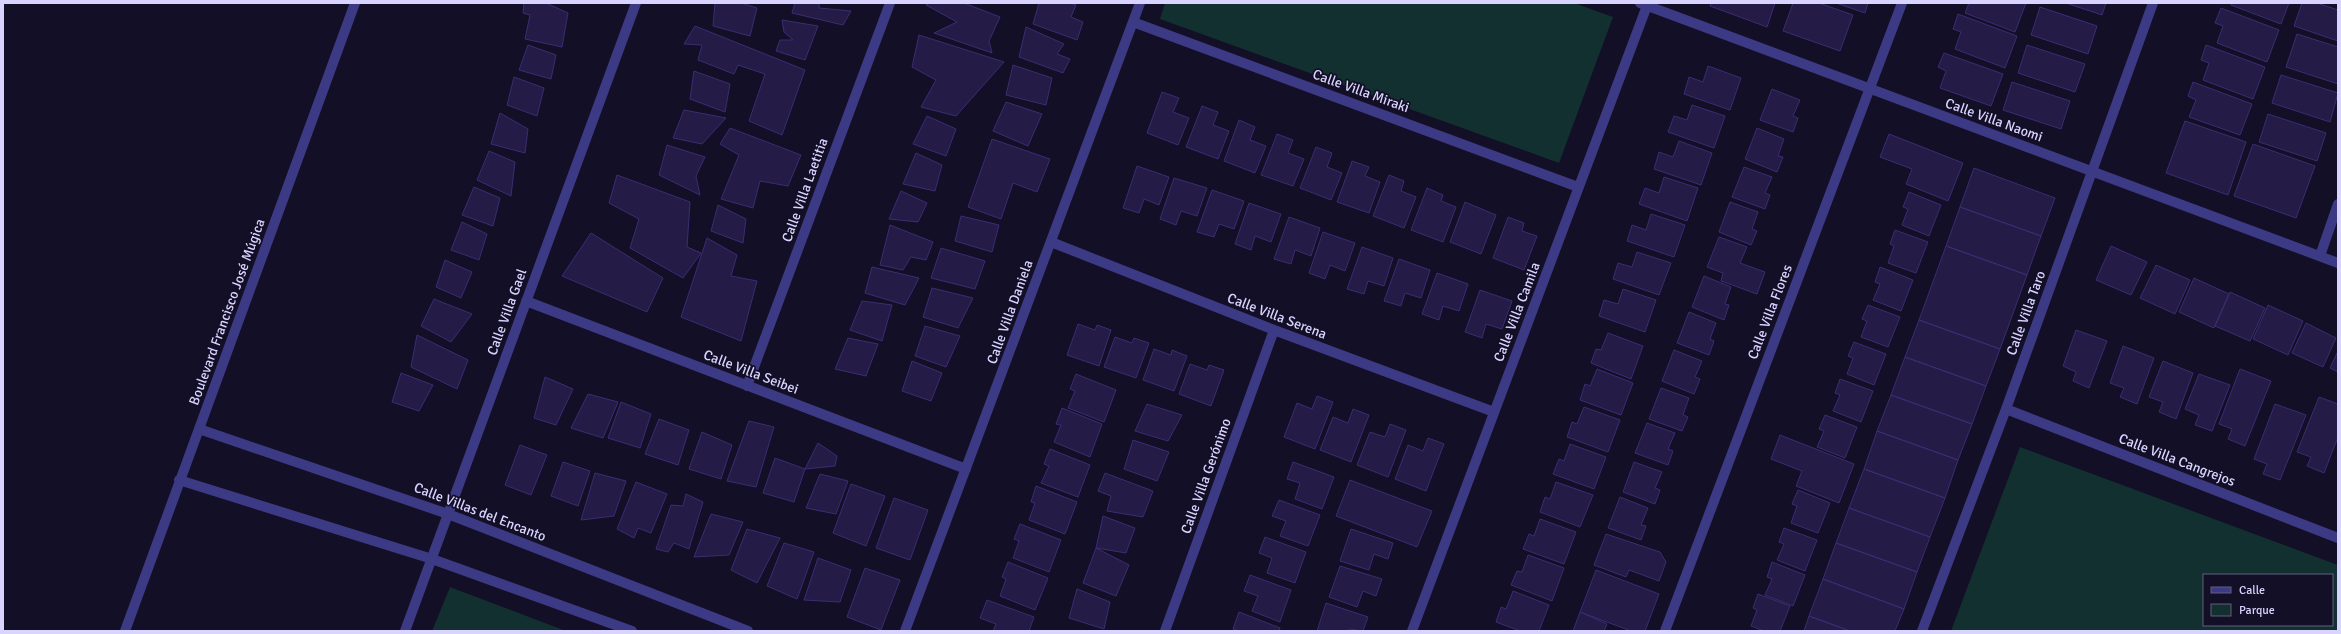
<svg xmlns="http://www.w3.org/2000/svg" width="2341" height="634" font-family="Signika,sans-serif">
<rect width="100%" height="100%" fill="#130f26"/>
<path fill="#12302f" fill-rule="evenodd" d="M1165,3H1574L1613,17L1559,163L1160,19Z
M2020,447L2338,565V631H1951ZM2204,575H2332V625H2204Z
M450,587L566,631H432Z"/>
<path fill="#241b47" stroke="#3b2d73" d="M524,3H546L568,13L562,47L525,39L530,15L523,13Z
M715,3H741L757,8L750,36L713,26Z
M795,3H819V8L851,11L843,25L792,13Z
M930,3H964L1000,17L989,41L992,53L934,33L957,22L926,5Z
M1039,3H1070L1076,5L1071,17L1083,22L1077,40L1033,24Z
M1711,3H1775L1767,27L1710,6Z
M1793,3H1819L1853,15L1840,51L1783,31Z
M1836,3H1868L1865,13Z
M1969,3H2026L2015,32L1965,13Z
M2066,3H2106L2102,15Z
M2231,3H2289L2281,24L2231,5Z
M2302,3H2317L2338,10V41L2294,26Z
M2040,7L2097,26L2088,54L2031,35Z
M2221,8L2279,30L2267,62L2217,43L2223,26L2215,23Z
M1958,14L2017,36L2005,68L1955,49L1961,32L1953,29Z
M782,20L818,26L805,60L776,51L780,40H793L784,32Z
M695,26L805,70L782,135L749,121L765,74L738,65L734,74L698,60L702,45L684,44Z
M1026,27L1064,44L1057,54L1070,59L1063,73L1019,57Z
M2297,34L2338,47V84L2286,67Z
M919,35L1004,62L956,116L921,107L936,80L912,67Z
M528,45L556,55L551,79L519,70Z
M2027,45L2085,64L2075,92L2018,73Z
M2206,45L2265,67L2253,99L2203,80L2209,63L2201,60Z
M1944,53L2003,74L1991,106L1940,88L1946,71L1938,67Z
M1013,65L1052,78L1046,105L1006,95Z
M1708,66L1741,78L1730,110L1684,94L1689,77L1703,82Z
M694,71L730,84L725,112L690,99Z
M2281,75L2338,93L2330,122L2272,103Z
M514,77L544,88L537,116L507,105Z
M2012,82L2070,101L2061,129L2003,110Z
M2193,82L2252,104L2240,135L2189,117L2196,100L2188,96Z
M1772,89L1800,100L1793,116L1798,118L1793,132L1760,120Z
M1162,92L1179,98L1173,112L1189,118L1178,145L1147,133Z
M1006,102L1042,114L1028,146L993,131Z
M1692,105L1725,116L1714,148L1668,132L1674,116L1687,120Z
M1202,106L1218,112L1213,125L1229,131L1218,159L1186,147Z
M684,110L726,118L702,144L673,138Z
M500,113L528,129L525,153L491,144Z
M2268,114L2326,133L2317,161L2259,142Z
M927,116L956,129L946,156L913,144Z
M1239,120L1255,127L1250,140L1266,146L1255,173L1224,161Z
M2185,121L2246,142L2228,195L2166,173Z
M730,128L801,155L788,186L760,181L753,208L721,199L739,155L720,144Z
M1757,128L1784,139L1778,156L1783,157L1777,172L1745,159Z
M1277,134L1293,140L1288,153L1304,159L1293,186L1261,175Z
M1889,134L1963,163L1948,201L1906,184L1912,169L1880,157Z
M992,139L1050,159L1037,192L1013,183L1001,219L968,207Z
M1679,141L1712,153L1701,185L1654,169L1659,152L1673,157Z
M2253,144L2315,166L2296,218L2234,196Z
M667,145L705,157L696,176L700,195L659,175Z
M1316,147L1332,153L1327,167L1342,173L1331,200L1300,188Z
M489,151L515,162L511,196L477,180Z
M916,153L942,165L935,191L903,184Z
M1352,161L1369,167L1365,176L1380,182L1369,213L1337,202Z
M1137,166L1169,177L1159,205L1144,199L1139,213L1123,208Z
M1744,167L1772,177L1765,193L1770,195L1765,209L1732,197Z
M1974,168L2055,198L2041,236L1960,207Z
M617,175L690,202L687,247L701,253L683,278L630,248L639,219L609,203Z
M1389,175L1404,181L1401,191L1416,197L1404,228L1373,216Z
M1664,177L1698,188L1687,221L1639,204L1645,188L1659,193Z
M1174,178L1207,188L1197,216L1181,211L1176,225L1160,219Z
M474,187L500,198L493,226L462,215Z
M1427,188L1443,195L1441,201L1456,207L1443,242L1411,230Z
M1212,190L1244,201L1234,229L1219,224L1214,237L1197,232Z
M901,191L927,203L918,222L889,219Z
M1909,192L1941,205L1929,236L1902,225L1908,209L1903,207Z
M1465,202L1496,215L1481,254L1450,242Z
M1730,202L1758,212L1752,229L1757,231L1751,245L1719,232Z
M1249,203L1281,214L1271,242L1255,236L1251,250L1235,244Z
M718,205L746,219L743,243L711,231Z
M1960,207L2041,236L2027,275L1946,246Z
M1651,214L1685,225L1674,257L1627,241L1632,225L1646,230Z
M961,216L999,225L992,252L955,241Z
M1289,217L1320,228L1311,256L1295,250L1291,264L1274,259Z
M1508,217L1524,223L1522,231L1537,236L1524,270L1493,258Z
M462,222L487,234L479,260L451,250Z
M890,225L933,242L926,260L911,257L903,270L880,265Z
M1895,230L1928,242L1916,273L1888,263L1894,246L1890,244Z
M1323,232L1355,243L1345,271L1330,265L1325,279L1309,273Z
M591,233L663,278L647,312L562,276Z
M1719,237L1747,247L1740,263L1765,272L1757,294L1721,281L1723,273L1707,267Z
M707,238L737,255L731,276L757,281L741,341L681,317Z
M1946,246L2027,275L2000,349L1919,320Z
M2111,246L2147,262L2131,295L2096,280Z
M1362,247L1393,258L1384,286L1368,281L1364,294L1347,289Z
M941,248L985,261L975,289L931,278Z
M1637,252L1671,263L1659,295L1613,279L1618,263L1632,267Z
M1399,259L1430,270L1421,298L1405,293L1401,306L1384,301Z
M445,260L472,272L461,298L436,287Z
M2156,265L2190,280L2175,314L2140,298Z
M872,267L919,278L905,305L865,293Z
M1880,267L1913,280L1901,311L1873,300L1880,284L1875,282Z
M1437,273L1468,284L1459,311L1443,306L1439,320L1422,314Z
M1704,276L1731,287L1725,304L1729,305L1724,320L1692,307Z
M2194,278L2229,294L2214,328L2179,312Z
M932,288L973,298L958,328L923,317Z
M1623,289L1656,300L1645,332L1599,316L1604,300L1618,304Z
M1480,290L1512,301L1502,329L1486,324L1482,338L1465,332Z
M2230,292L2265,308L2250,341L2215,326Z
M434,299L472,314L451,342L421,326Z
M862,301L892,305L882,341L850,330Z
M1868,305L1900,317L1888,347L1861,337L1867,321L1862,319Z
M2268,305L2303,321L2288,355L2253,339Z
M1689,312L1716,323L1710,339L1714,341L1709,355L1677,343Z
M1919,320L2000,349L1986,386L1905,357Z
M2306,323L2336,338L2323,367L2292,353Z
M1078,324L1095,330L1097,325L1111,330L1099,366L1067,355Z
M925,326L960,336L946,367L915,356Z
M2076,330L2107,341L2089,388L2073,381L2076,372L2063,366Z
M1608,333L1643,346L1631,379L1591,363L1596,349L1601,350Z
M417,335L468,360L457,389L411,367Z
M1115,337L1132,343L1134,338L1149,343L1136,378L1104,367Z
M848,338L878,344L866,376L835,369Z
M1854,342L1886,354L1874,385L1847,374L1853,358L1848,356Z
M2123,346L2154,358L2137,404L2120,397L2124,388L2110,383Z
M1154,349L1171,355L1172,350L1187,356L1174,391L1143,380Z
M1674,350L1702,361L1695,377L1700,379L1694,394L1662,381Z
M2338,351V372L2330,368Z
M1905,357L1986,386L1972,424L1891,395Z
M912,361L942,373L931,401L902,391Z
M2163,361L2193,373L2176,419L2159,412L2163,402L2149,397Z
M1190,364L1207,370L1209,365L1224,370L1211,406L1179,394Z
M1597,369L1633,383L1621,415L1580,400L1585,384L1590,386Z
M2240,369L2271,381L2245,446L2228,439L2232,429L2219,424Z
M401,373L433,385L419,411L392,402Z
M1076,374L1116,390L1104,422L1068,408L1075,391L1070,389Z
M2199,374L2230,385L2212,431L2195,425L2199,415L2185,409Z
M545,377L573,389L556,425L534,418Z
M1840,379L1873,391L1861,422L1833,411L1840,395L1835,393Z
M1661,388L1689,398L1683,415L1688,417L1682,431L1649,419Z
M588,394L618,402L603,438L571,428Z
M1891,395L1972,424L1958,460L1877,431Z
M1317,396L1333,402L1315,449L1284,437L1297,403L1312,409Z
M2319,397L2338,404V437L2324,473L2307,466L2311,457L2297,452Z
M621,402L651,414L640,448L608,438Z
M1147,404L1182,415L1168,441L1135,431Z
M2275,404L2306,415L2280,480L2263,474L2267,464L2254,459Z
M1584,407L1620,420L1608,452L1567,437L1572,422L1577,424Z
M1062,408L1102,424L1090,457L1054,442L1061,425L1056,424Z
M1353,409L1369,415L1351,462L1320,450L1333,417L1348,423Z
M1825,415L1857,427L1845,458L1817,447L1824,431L1819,429Z
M659,419L689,430L678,465L645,454Z
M749,421L774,427L756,487L727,481Z
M1647,423L1675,433L1668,449L1673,451L1668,465L1635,453Z
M1390,424L1406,430L1388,477L1357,465L1370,432L1385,437Z
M1877,431L1958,460L1945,498L1864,469Z
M702,432L732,445L721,479L689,469Z
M1780,435L1854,464L1839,503L1796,486L1802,471L1771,459Z
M1428,438L1444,444L1426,491L1395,479L1408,445L1423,451Z
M1133,440L1169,452L1157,481L1124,469Z
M818,443L837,456L835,466L805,469Z
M1570,444L1606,457L1594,489L1553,474L1559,459L1564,461Z
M520,445L547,455L531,495L505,485Z
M1050,449L1090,465L1078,497L1041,483L1049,466L1044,464Z
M775,458L805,469L794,502L763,493Z
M563,462L590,471L578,506L551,496Z
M1293,462L1334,477L1322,509L1295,499L1300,483L1287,479Z
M1634,462L1662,472L1655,488L1660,490L1655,504L1623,492Z
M1864,469L1945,498L1930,537L1849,508Z
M595,473L626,481L614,516L581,520Z
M1105,473L1153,491L1143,517L1107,511L1111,496L1098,491Z
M820,474L848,481L836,514L806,508Z
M1350,480L1432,511L1417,547L1336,516Z
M636,482L667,494L651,533L638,528L634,538L617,529Z
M1556,482L1593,495L1580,527L1540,512L1545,497L1550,499Z
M851,484L885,496L866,546L833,533Z
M1036,486L1077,502L1065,534L1029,520L1035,503L1031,502Z
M1798,490L1830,503L1818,533L1791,523L1797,506L1792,504Z
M686,494L703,502L689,549L674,543L668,552L656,549L671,505L683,506Z
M1620,497L1648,508L1641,525L1646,526L1641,540L1608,528Z
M894,498L928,510L910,560L876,548Z
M1279,500L1320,515L1308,546L1280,536L1286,521L1272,516Z
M1849,508L1930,537L1917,572L1836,543Z
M711,514L743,522L729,555L694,557Z
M1103,516L1135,528L1126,553L1096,548Z
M1540,519L1576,532L1564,564L1523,549L1529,534L1534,536Z
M1020,524L1061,540L1049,572L1013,558L1019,541L1014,539Z
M1784,528L1817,540L1805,571L1777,560L1784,544L1779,542Z
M747,529L780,538L757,583L731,570Z
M1351,529L1393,543L1388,559L1374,554L1369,570L1340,561Z
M1606,534L1660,552L1666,562L1659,581L1629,570L1626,577L1594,565Z
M1265,537L1306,552L1295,583L1267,573L1272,558L1259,553Z
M784,543L814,552L797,599L767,586Z
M1836,543L1917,572L1904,609L1823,579Z
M1096,548L1129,565L1116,596L1083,583Z
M1528,555L1564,568L1552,601L1511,585L1517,571L1522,572Z
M818,558L851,570L840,602L804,600Z
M1008,562L1048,578L1035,610L1000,596L1006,579L1002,577Z
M1772,562L1805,575L1793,606L1765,595L1772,579L1767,577Z
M1340,566L1382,579L1376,596L1363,591L1357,607L1329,597Z
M865,568L900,580L881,630L847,617Z
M1596,570L1659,594L1645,631H1631L1580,612Z
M1250,575L1291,590L1280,622L1252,611L1258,596L1244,591Z
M1823,579L1904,609L1895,631H1850L1809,616Z
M1077,589L1110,602L1104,629L1069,618Z
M1513,591L1549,605L1539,631H1520L1496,622L1501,607L1506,609Z
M1758,594L1790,606L1780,631H1764L1751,626L1757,610L1753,608Z
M987,600L1034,617L1029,631H993L996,624L980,618Z
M1326,603L1368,617L1363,631L1349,629L1348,631H1317Z
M1239,612L1280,628L1279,631H1239L1233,629Z
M1580,612L1607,624L1604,631H1573Z
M1809,616L1850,631H1804Z"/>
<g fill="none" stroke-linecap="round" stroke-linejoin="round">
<path stroke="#3d3a85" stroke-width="10" d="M1640,3L2338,263
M1133,22L1578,187
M1051,242L1274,330L1494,412
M2320,256L2338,204
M526,301L966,469
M747,386L890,3
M2006,409L2338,538
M199,429L448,514L748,631
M179,480L432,559L632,631
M125,631L355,3
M405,631L636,3
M905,631L1140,3
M1165,631L1274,330
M1412,631L1648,3
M1665,631L1902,3
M1922,631L2006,409L2153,3"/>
</g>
<g text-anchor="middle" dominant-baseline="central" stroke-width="3.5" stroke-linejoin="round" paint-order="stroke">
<g font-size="14" fill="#d9d4ff" stroke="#130f26">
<text transform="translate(1361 91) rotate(20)">Calle Villa Miraki</text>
<text transform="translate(1994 120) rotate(20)">Calle Villa Naomi</text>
<text transform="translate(805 190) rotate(-70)">Calle Villa Laetitia</text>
<text transform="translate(227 312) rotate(-70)">Boulevard Francisco José Múgica</text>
<text transform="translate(507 312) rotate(-70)">Calle Villa Gael</text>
<text transform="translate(1010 312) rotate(-70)">Calle Villa Daniela</text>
<text transform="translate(1517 312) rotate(-69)">Calle Villa Camila</text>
<text transform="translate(1770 312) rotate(-69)">Calle Villa Flores</text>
<text transform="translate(2026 313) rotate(-70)">Calle Villa Taro</text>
<text transform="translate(1277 316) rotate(21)">Calle Villa Serena</text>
<text transform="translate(751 372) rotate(21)">Calle Villa Seibei</text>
<text transform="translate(2177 460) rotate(21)">Calle Villa Cangrejos</text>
<text transform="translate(1206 476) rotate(-70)">Calle Villa Gerónimo</text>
<text transform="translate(480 512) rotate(21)">Calle Villas del Encanto</text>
</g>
</g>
<rect width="2341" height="634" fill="none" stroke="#d9d4ff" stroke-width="8"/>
<rect x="2203" y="574" width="130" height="52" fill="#130f26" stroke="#625e7d"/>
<rect x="2211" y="587" width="20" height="6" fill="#3d3a85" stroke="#625e7d"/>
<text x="2239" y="594" font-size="12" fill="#d9d4ff">Calle</text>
<rect x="2211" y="604" width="20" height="12" fill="#12302f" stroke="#625e7d"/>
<text x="2239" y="614" font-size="12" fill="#d9d4ff">Parque</text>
</svg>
